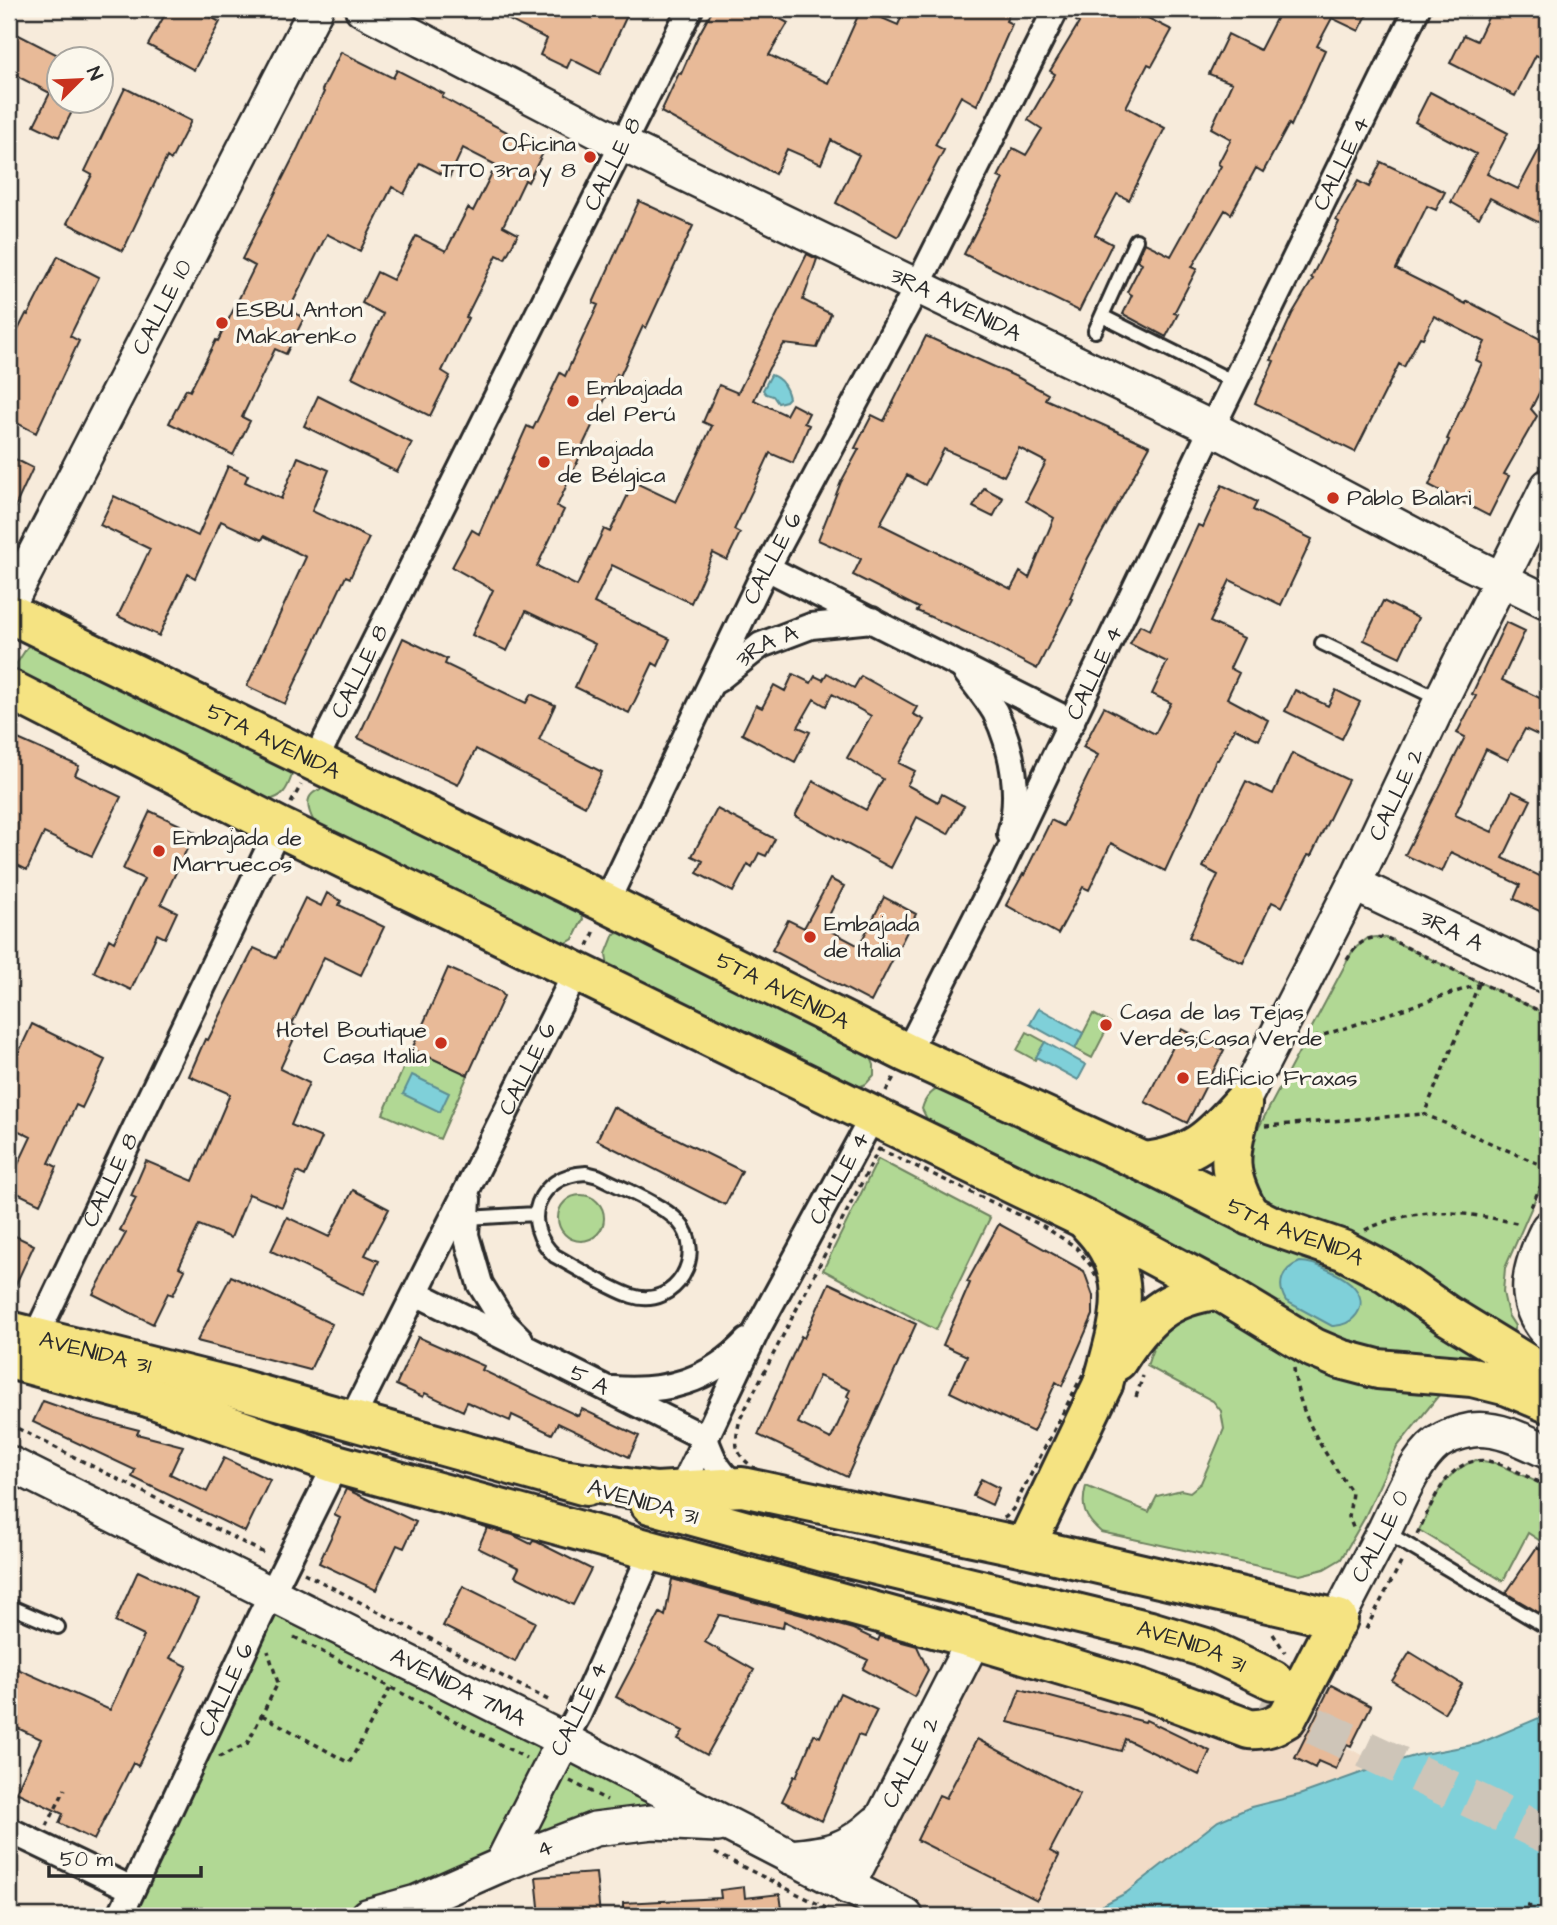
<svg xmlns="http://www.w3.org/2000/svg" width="1557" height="1925" font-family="'Architects Daughter',sans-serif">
<rect width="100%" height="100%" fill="#f7ebdb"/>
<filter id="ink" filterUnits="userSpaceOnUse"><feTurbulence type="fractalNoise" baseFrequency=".0143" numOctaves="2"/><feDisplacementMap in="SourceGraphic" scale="14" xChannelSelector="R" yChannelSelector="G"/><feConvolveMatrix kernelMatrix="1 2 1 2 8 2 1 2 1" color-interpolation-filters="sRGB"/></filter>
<g filter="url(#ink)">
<path fill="#f2dcc7" d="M974,1639L1142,1689L1287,1718L1383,1765L1299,1795L1251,1807L1218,1821L1126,1893L1082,1916H906L847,1887Z"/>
<path fill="#b1d894" stroke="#6e8260" stroke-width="2" d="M30,643L286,763L292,775C287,790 283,797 268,800L18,678L17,663Z
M331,787L581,910L583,919L573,939L563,945L314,822C303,801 307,790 331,787Z
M625,932L870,1055L874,1065V1075L866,1084L853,1089L608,966L606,954L614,934Z
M1377,937L1387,938L1548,1015V1170L1505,1268L1503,1292L1508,1315L1515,1326L1510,1341L1265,1203C1250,1189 1244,1162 1251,1142L1353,950L1368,938Z
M1093,1014L1110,1023L1092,1058L1075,1049Z
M1027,1032L1045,1042L1035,1060L1017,1050Z
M412,1049L468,1075L440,1139L383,1114Z
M944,1086L1350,1267L1512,1374L1342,1345L928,1121L922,1109C925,1097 932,1090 944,1086Z
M878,1159L990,1218L936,1330L823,1270Z
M558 1218a23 23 0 1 1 46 0a23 23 0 1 1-46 0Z
M1194,1308L1221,1312L1259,1340L1324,1370L1364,1386L1403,1391L1443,1390L1397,1447L1364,1519L1341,1559L1324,1569L1300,1575L1101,1532C1085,1518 1080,1508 1086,1486L1149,1512L1157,1496L1181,1490L1190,1492L1201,1483L1224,1429L1221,1411L1213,1401L1147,1366C1158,1330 1164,1328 1194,1308Z
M1476,1460L1495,1463L1548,1487V1546L1528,1533L1503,1581L1419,1530C1435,1499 1441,1473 1476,1460Z
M272,1593L730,1826L653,1822L367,1916H120Z"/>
<path fill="#7fd0d9" stroke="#5d8e93" stroke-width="2" d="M771,375C781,378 787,388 789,398L786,401L778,403L773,396L766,394L763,390Z
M1039,1008L1083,1033L1075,1049L1030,1024Z
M1045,1042L1086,1065L1078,1080L1036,1057Z
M412,1075L449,1093L440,1112L403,1094Z
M1300,1262C1315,1262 1346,1276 1355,1288C1370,1307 1352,1327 1332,1326L1286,1301C1276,1284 1282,1269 1300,1262Z
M1548,1714V1916H1082L1126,1893L1218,1821L1251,1807L1299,1795L1383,1765L1418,1755L1478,1744Z"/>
<path fill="#e8ba98" stroke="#2b2b2b" stroke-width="2" fill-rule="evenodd" d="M168,9H196L220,22L194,70L148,45Z
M487,9H630L600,74L571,59L567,68L540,55L547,39Z
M713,9H762L788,23L769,55L828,83L861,9L898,25L905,9H1011L1006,21L1012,24L977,105L961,96L935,145L944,150L898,237L836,203L859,155L831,140L821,164L787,149L775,174L661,112L679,73L681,74L697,38Z
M1082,9H1130L1172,30L1152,66L1148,64L1126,107L1165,128L1129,200L1117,194L1095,235L1112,244L1079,311L964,254L1003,179L998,177L1013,148L1026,155L1042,129L1028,120L1055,74L1050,71L1079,23L1076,21Z
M1281,9H1370L1359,31L1332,18L1317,46L1325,50L1291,126L1289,124L1263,172L1256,168L1231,214L1225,210L1192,267L1197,269L1174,313L1178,314L1166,337L1123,314L1132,295L1127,292L1142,263L1137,260L1145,243L1171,256L1221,166L1218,164L1231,139L1211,128L1232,83L1209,74L1228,34L1260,50Z
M1492,9H1548V61L1536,55L1515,96L1450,63L1464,35L1477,41Z
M9,30L60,56V102H77L59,137L34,125L50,93L9,72Z
M341,52L393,78L397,70L444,94L442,97L478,117L544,151L528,182L525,180L503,226L518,234L505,259L497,255L466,317L468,318L442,371L450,376L430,416L352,377L383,314L362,303L377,272L393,280L416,236L446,251L468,208L473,211L496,165L463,148L449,178L420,163L404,194L392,187L360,251L327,234L289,310L304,318L286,354L275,349L242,417L250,421L233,455L169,423L186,389L190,391L216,340L218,341L255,266L242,259L298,148L324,92L322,90Z
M125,88L191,121L171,160L167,157L123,251L67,223L92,175L85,171Z
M1430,92L1508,133L1487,174L1518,189L1548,133V227L1490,198L1479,218L1451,202L1476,154L1415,122Z
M1381,162L1445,192L1436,210L1427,206L1396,269L1466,304L1467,301L1548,343V375L1531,409L1537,416L1504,474L1509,476L1489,516L1429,485L1449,440L1447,439L1482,363L1476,360L1485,342L1434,316L1423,338L1420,337L1404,367L1399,364L1355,452L1255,403L1274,361L1271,360L1292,314L1313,279L1311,278L1339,222L1336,220L1358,181L1369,187Z
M639,201L693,226L646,328L643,326L620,376L617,374L580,451L582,452L557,506L564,510L537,566L577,586L604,529L610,532L634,482L676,502L712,426L703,422L719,385L738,393L807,254L817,259L803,300L831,314L817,348L784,344L769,368L754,400L786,415L792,404L809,413L804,423L809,425L793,463L770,453L734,530L740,533L727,560L713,553L691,603L612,565L594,603L670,639L658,666L653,663L629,713L575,687L595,644L526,611L507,651L472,635L493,590L452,567L472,530L479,534L527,426L533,429L560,373L565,376L598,305L593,303Z
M58,256L99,277L70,336L79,341L36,433L9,419V348L26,314L28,315Z
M926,336L1019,378L1048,394L1045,399L1150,446L1088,558L1070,598L1072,599L1037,669L974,636L917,611L919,608L853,575L861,559L818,540L841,482L859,449L855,448L872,415L884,421ZM1019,448L1046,462L1026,501L1054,518L1029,578L1020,572L1011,589L880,524L907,475L925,485L944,449L1004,476Z
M318,396L412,443L397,472L304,426Z
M9,456L33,468L9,520Z
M298,457L329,470L312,511L369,538L350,578L346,576L285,704L247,686L306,557L264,536L262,540L221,521L195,578L188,574L159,636L118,616L150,549L100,525L114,496L198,536L228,466L248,475L245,482L281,499Z
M1222,485L1257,502L1253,510L1312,539L1281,605L1230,580L1210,622L1244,638L1230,668L1239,673L1227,698L1268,720L1259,740L1235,728L1218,760H1216L1165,871L1111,843L1089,890L1083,887L1058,934L1006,905L1023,874L1024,875L1051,820L1063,826L1098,755L1083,747L1104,707L1155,734L1171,703L1152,694L1167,662L1130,644L1140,625L1150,630L1198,525L1203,527Z
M984,488L1003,498L993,517L973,507Z
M1383,601L1418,618L1400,657L1364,640Z
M1506,622L1525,631L1502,680L1548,702V740L1525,729L1508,760L1486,749L1455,815L1492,832L1512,791L1531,800L1503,858L1548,880V915L1514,899L1520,885L1451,852L1442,872L1405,855L1465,737L1457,733L1476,696L1472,694Z
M403,638L447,659L445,664L526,703L531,694L555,705L539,740L602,772L585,806L476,749L458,785L358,738Z
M827,673L854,688L861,676L917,707L913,714L924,720L899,763L915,771L907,785L938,802L942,794L964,806L948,834L917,817L891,868L795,816L813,781L866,810L883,779L847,758L871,716L832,694L826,706L814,699L798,727L810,732L795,762L742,734L756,705L762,708L774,685L785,691L793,674L811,683L815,676L823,680Z
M1295,690L1328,706L1336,690L1360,702L1342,739L1285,711Z
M9,735L79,766L75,775L121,797L92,856L44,833L27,870L9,861Z
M1292,753L1348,780L1311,856L1308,855L1282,907L1272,902L1243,963L1189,937L1218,875L1203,867L1246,781L1273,794Z
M717,809L775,839L766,856L759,853L752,867L748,864L733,892L697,873L703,861L692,856Z
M150,811L195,832L161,904L177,912L165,938L157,934L131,990L94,972L109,939L114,942L144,879L123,869Z
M830,879L844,886L823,927L859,946L884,897L916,914L871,1002L772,950L788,920L804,928Z
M327,893L341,901L339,905L384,927L361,975L324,957L292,1024L299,1028L280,1069L309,1083L291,1125L322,1138L305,1176L297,1172L282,1207L249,1194L231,1238L199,1225L179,1267L185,1270L173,1295L168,1293L153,1324L93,1294L126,1233L120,1230L136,1198L131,1196L146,1161L193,1181L230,1094L189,1076L205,1039L208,1040L254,948L276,958L305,898L321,906Z
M448,968L500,991L504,996L468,1075L412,1049Z
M32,1024L105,1060L82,1108L76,1105L49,1163L57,1167L40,1204L9,1189V1166L16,1169L31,1137L9,1126V1091L16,1076L9,1073Z
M1182,1029L1224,1050L1187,1123L1145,1102Z
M613,1107L742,1171L725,1205L597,1140Z
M353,1190L389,1209L365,1255L379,1261L363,1295L271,1251L287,1217L329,1237Z
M999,1224L1084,1271L1093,1296V1315L1062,1386L1056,1382L1033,1432L950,1392L967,1356L943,1345L970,1283L967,1282Z
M9,1233L34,1245L9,1299Z
M231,1276L332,1324L310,1370L197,1341Z
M829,1283L916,1324L847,1477L758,1435L801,1336L804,1338ZM819,1376L850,1390L847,1396L850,1398L831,1439L798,1423Z
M418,1337L484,1366L482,1370L578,1416L582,1409L639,1436L629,1457L558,1423L552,1434L512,1415L510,1421L467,1402L463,1411L425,1393L423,1397L396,1385Z
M43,1401L88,1417L139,1430L137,1434L183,1446L170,1474L207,1492L224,1458L270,1480L245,1532L132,1477L135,1470L33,1422Z
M981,1479L999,1488L992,1505L973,1496Z
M346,1489L416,1522L404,1548L397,1545L376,1590L319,1563L340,1518L334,1515Z
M487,1528L513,1535L531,1544L533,1541L537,1542L591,1569L573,1605L515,1576L519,1568L478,1548Z
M1537,1547L1548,1555V1618L1506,1593Z
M138,1571L198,1599L170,1658L187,1666L138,1766L133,1763L94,1840L59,1823L63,1814L16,1792L41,1739L9,1724V1665L110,1710L144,1636L115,1622Z
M672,1579L853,1629L878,1641L880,1636L917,1646L928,1670L914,1697L863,1669L868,1660L784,1621L783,1628L719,1615L705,1642L754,1670L707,1755L678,1739L683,1731L616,1697L660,1613L665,1616Z
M463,1586L535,1622L515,1662L443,1626Z
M1410,1652L1462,1684L1444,1713L1392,1681Z
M1331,1685L1371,1706L1351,1746L1347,1744L1336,1769L1318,1761L1315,1768L1295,1758Z
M1020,1689L1145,1722L1146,1720L1210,1751L1199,1775L1125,1739L1121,1751L1008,1722Z
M840,1693L877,1710L864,1737L858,1735L822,1821L782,1801L794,1776L796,1777L814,1734L820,1737Z
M977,1739L1080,1794L1050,1851L1059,1856L1037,1900L917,1840L939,1795L946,1798Z
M596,1873L600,1916H540L536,1877Z
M744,1887L745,1898L780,1894L783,1916H623V1903L721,1898L720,1890Z"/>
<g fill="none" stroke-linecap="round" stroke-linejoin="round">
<path stroke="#cec5b8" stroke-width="38" stroke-dasharray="38 19" stroke-linecap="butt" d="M1262,1701L1548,1835"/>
<defs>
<path id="lane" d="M1102,316L1234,382
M1095,331L1136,240
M1322,643L1441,700
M586,1173L598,1176C619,1187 663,1205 678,1221C708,1253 676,1310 632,1296C610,1289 577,1268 555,1256C519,1223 537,1175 586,1173Z
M467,1218L536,1214
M1384,1531L1548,1628
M9,1606L58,1627"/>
<g id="street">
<path d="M767,568L1072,722"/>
<path d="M963,668C973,682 986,697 995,712C1013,749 1021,794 1010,834"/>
<path id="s1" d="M717,680L761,645L811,626L872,620"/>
<path id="s2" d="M315,761L690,9"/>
<path id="s3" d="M606,903L759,583L918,285L1056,9"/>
<path id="s4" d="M907,1053L1001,868L1212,428L1417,9"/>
<path d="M468,1199L466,1235L480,1284L504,1323L520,1339"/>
<path id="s5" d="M416,1293L705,1438C713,1460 720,1478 742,1487"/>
<path id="s6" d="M35,1338L279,827"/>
<path d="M613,1389C666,1393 710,1381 747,1341"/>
<path id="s7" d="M351,1421L577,970"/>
<path id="s8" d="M680,1492L757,1330L874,1114"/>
<path d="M564,1740L578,1715L652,1551"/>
<path d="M9,1830L132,1889"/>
<path id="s9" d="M120,1916L259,1619L336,1464"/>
</g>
<g id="secondary">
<path id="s10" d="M362,9L624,145L1212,428L1450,554L1548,602"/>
<path id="s11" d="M9,604L316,9"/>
<path id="s12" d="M1354,884L1548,977"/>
<path id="s13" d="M1242,1103L1354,884L1441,700L1548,486"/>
<path d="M1548,1228C1530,1264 1518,1300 1548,1333"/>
<path id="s14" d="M9,1463L564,1740L906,1916"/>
<path id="s15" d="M1338,1619C1353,1589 1369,1559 1385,1529C1398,1503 1414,1461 1437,1443C1447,1436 1461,1432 1472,1430C1499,1427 1525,1441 1548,1452"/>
<path d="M790,1857C831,1853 845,1851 876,1823"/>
<path d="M501,1865L564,1740"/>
<path id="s16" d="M847,1887L974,1639"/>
<path id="s17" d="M367,1916L417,1902L501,1865L595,1829L653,1822L718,1825"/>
</g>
<g id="primary">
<path id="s18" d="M9,1331L232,1387L586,1486"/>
<path d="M9,1359L164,1401"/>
<path d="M140,1394L336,1464L974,1639L1142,1689L1249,1729C1265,1730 1274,1726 1287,1718L1338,1619L1025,1547L742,1487L656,1492L562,1479"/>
<path id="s19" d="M650,1504L823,1552L1150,1631L1206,1648L1273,1680"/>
<path d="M1025,1547L1103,1384"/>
</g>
<g id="highway">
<path id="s20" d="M9,613L606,903L907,1053L1144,1162L1270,1225L1343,1250L1387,1273L1447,1315L1548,1377"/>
<path d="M9,689L279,827L1083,1218L1218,1290L1314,1348L1340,1359L1378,1369L1472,1377L1508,1386L1548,1403"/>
<path d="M1242,1104C1230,1154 1223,1169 1250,1216"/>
<path d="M1144,1162C1193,1156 1210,1139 1242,1103"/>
<path d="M1089,1224C1139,1275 1119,1324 1103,1384"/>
<path d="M1117,1361C1144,1319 1166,1296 1218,1290"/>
</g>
</defs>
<use href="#lane" stroke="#2b2b2b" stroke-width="18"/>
<use href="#street" stroke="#2b2b2b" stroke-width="30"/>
<use href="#secondary" stroke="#2b2b2b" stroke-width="38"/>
<use href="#primary" stroke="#2b2b2b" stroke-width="44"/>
<use href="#highway" stroke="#2b2b2b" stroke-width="44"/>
<path stroke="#2b2b2b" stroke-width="3.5" stroke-dasharray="5 5" stroke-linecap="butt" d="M291,803L301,785
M588,946L595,930
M1347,960C1357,943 1367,935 1387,938L1548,1015
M1479,984L1424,1114L1548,1168
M1305,1041L1477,985
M886,1091L894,1077
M1265,1126L1424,1114
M879,1149L1043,1226L1076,1247L1091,1266L1103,1290L1105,1313L1096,1349L1013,1509L1006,1517L992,1524L760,1472C735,1455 733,1449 740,1419Z
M1531,1207L1548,1170
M1365,1230C1420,1204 1465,1212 1521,1224
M1294,1368C1298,1415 1325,1454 1352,1492L1349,1517L1354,1530
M1136,1397L1143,1376
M9,1424L266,1554
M1417,1534C1433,1503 1449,1451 1493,1462C1512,1467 1531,1479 1548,1487
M304,1573L552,1702
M1366,1629L1403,1559
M1273,1634L1285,1652
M294,1637L526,1758
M262,1715L349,1763L390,1688
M219,1757L247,1744L278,1683L268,1651
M570,1781L607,1800
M47,1826L65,1789
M715,1853L842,1916
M1527,1904L1540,1916"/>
<use href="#lane" stroke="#fbf7ec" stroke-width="12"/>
<use href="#street" stroke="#fbf7ec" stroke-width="24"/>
<use href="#secondary" stroke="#fbf7ec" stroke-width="33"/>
<use href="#primary" stroke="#f5e382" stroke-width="38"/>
<use href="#highway" stroke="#f5e382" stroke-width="38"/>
</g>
</g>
<g fill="#c8321e" stroke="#fbf7ec" stroke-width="2.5">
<circle cx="590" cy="157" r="7"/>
<circle cx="222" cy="323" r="7"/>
<circle cx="573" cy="401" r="7"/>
<circle cx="544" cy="462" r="7"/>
<circle cx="1333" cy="498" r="7"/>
<circle cx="159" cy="851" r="7"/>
<circle cx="810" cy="937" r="7"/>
<circle cx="1106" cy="1025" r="7"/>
<circle cx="441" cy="1043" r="7"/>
<circle cx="1183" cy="1078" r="7"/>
</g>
<g text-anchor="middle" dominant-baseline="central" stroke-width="7" stroke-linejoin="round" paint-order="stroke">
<g font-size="23" fill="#2b2b2b" stroke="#fbf7ec" text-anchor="start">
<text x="576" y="144" text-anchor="end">Oficina<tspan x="576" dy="26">TTO 3ra y 8</tspan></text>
<text x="236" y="310">ESBU Anton<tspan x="236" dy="26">Makarenko</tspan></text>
<text x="587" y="388">Embajada<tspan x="587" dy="26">del Perú</tspan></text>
<text x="558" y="449">Embajada<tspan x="558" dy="26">de Bélgica</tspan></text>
<text x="1347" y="498">Pablo Balari</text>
<text x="173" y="838">Embajada de<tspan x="173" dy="26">Marruecos</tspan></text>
<text x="824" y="924">Embajada<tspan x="824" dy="26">de Italia</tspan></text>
<text x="1120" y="1012">Casa de las Tejas<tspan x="1120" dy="26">Verdes;Casa Verde</tspan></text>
<text x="427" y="1030" text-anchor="end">Hotel Boutique<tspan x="427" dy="26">Casa Italia</tspan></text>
<text x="1197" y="1078">Edificio Fraxas</text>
</g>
<g font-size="23" fill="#2b2b2b" stroke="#fbf7ec">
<text stroke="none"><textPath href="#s4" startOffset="990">CALLE 4</textPath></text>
<text stroke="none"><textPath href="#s2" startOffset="667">CALLE 8</textPath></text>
<text stroke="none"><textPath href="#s10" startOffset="663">3RA AVENIDA</textPath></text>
<text stroke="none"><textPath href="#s11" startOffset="334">CALLE 10</textPath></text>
<text stroke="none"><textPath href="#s3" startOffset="383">CALLE 6</textPath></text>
<text stroke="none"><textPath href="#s1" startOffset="61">3RA A</textPath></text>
<text stroke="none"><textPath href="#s2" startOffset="100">CALLE 8</textPath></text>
<text stroke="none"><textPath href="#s4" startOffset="424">CALLE 4</textPath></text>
<text stroke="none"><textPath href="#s20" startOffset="294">5TA AVENIDA</textPath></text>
<text stroke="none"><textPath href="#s13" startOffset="345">CALLE 2</textPath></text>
<text stroke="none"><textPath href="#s12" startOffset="108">3RA A</textPath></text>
<text stroke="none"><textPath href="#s20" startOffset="861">5TA AVENIDA</textPath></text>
<text stroke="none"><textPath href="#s7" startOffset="394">CALLE 6</textPath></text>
<text stroke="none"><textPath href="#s8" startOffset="352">CALLE 4</textPath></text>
<text stroke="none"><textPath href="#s6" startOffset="175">CALLE 8</textPath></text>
<text stroke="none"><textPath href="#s20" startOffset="1428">5TA AVENIDA</textPath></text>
<text stroke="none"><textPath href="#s18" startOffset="89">AVENIDA 31</textPath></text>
<text stroke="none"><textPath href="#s5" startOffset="194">5 A</textPath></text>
<text transform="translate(643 1502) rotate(16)">AVENIDA 31</text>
<text stroke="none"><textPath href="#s15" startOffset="93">CALLE 0</textPath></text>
<text stroke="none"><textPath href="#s19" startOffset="560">AVENIDA 31</textPath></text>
<text stroke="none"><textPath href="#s14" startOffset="502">AVENIDA 7MA</textPath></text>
<text stroke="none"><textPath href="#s9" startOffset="250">CALLE 6</textPath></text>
<text transform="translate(579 1709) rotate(-64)">CALLE 4</text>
<text stroke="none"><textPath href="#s16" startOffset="140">CALLE 2</textPath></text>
<text stroke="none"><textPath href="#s17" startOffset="191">4</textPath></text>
</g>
</g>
<rect width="1557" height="1925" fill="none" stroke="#fbf7ec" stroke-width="35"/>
<rect x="18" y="18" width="1522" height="1890" fill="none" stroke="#2b2b2b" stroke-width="2.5" filter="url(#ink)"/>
<g transform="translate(80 80) rotate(66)"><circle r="33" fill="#fbf7ec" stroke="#a8a59f" stroke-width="2"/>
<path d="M0-5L12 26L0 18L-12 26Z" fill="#c8321e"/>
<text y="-10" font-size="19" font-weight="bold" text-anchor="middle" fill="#2b2b2b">N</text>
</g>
<path d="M49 1866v10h152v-10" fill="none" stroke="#2b2b2b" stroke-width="3.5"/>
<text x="60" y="1866" font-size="21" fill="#2b2b2b" stroke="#fbf7ec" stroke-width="5" paint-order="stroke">50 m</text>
</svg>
